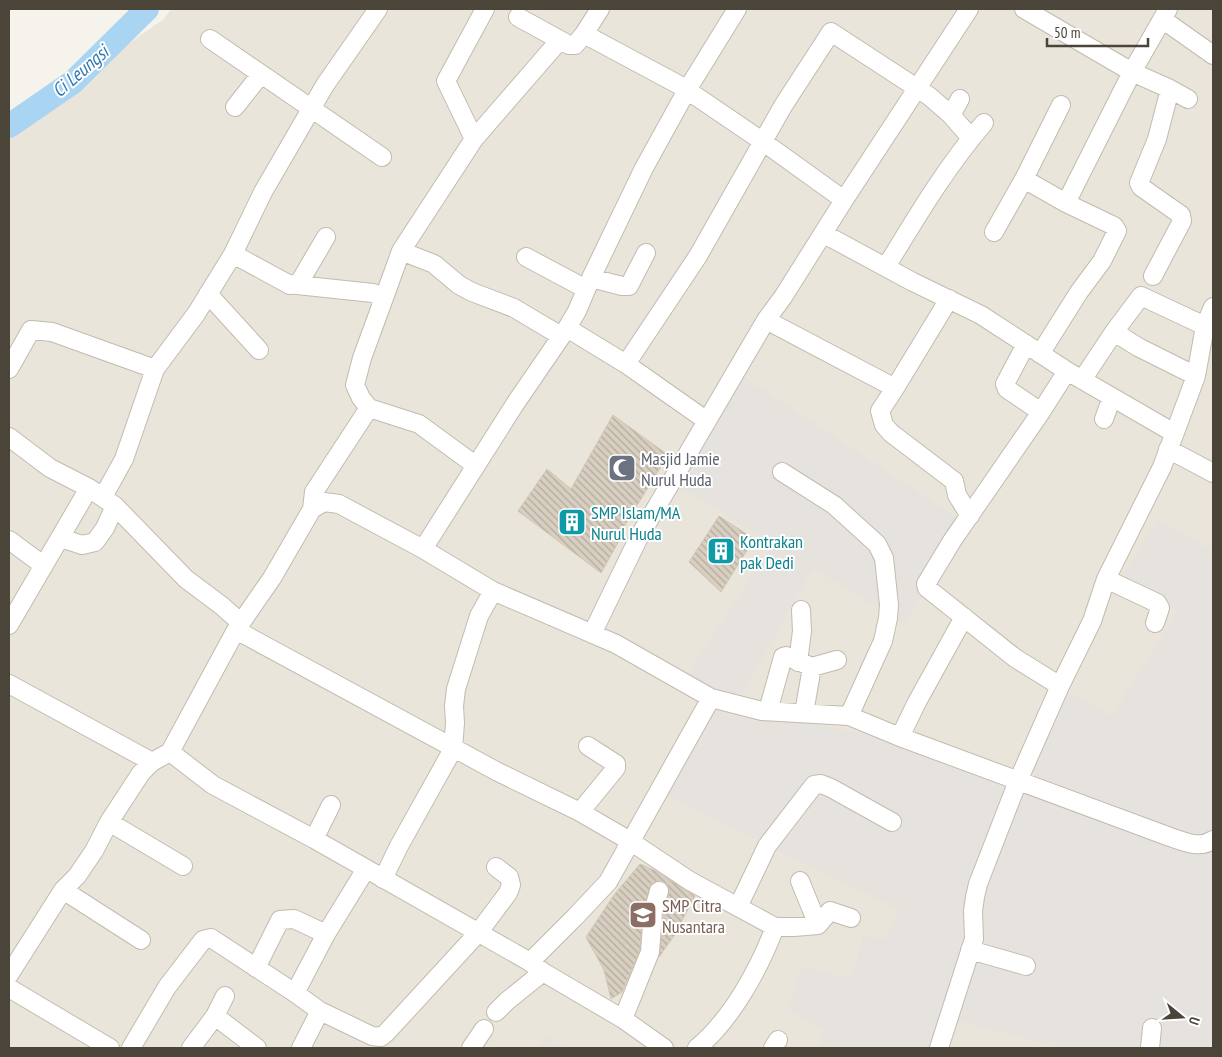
<svg xmlns="http://www.w3.org/2000/svg" width="1222" height="1057" font-family="'PT Sans Narrow',sans-serif">
<defs>
<pattern id="building-back-hatch" width="6" height="6" patternUnits="userSpaceOnUse" patternTransform="scale(1.25)"><rect width="6" height="6" fill="#d8cfc1"/><path d="M-1 5l2 2M0 0l6 6M5-1l2 2" fill="none" stroke="#b1aa9e"/></pattern>
</defs>
<rect width="100%" height="100%" fill="#f6f3ec"/>
<path fill="#eae5da" d="M171,9H1213V1048H9V127L164,19Z"/>
<path fill="#e6e2dd" d="M743,377L966,523L905,624L813,568L733,711L868,734L1012,790L1062,689L1112,716L1177,611L1122,576L1158,519L1213,551V1048H1062L958,1021L949,1048H820L824,1031L789,1010L802,966L851,979L864,934L884,940L900,910L665,795L707,707L678,687L774,544L678,486Z
M547,1034V1035L566,1048H536Z"/>
<g fill="none" stroke-linecap="round" stroke-linejoin="round">
<path stroke="#a9d4f2" stroke-width="24" d="M9,126L73,82L147,9"/>
</g>
<path fill="url(#building-back-hatch)" stroke="#d3c7b4" d="M613,415L668,455L622,530L624,532L601,573L518,511L547,469L571,489Z
M719,516L754,539L721,592L689,562Z
M640,864L654,870L695,896L674,936L659,957L664,914L669,889L667,884L662,881H657L651,884L643,909L640,950L622,992L611,999L604,970L586,937L614,895Z"/>
<g fill="none" stroke-linecap="round" stroke-linejoin="round">
<defs>
<path id="minor" d="M1024,9L1132,72L1170,89L1188,99
M518,17L569,45H575L584,34L681,86L762,141L844,200
M1162,19L1213,55
M584,34L600,9
M210,39L382,157
M235,107L261,74
M951,115L971,138
M474,139L559,41
M1024,179L1061,105
M1066,203L1132,72L1168,9
M994,232L1024,179L1066,203L1114,226L1117,231L1102,261L1079,292L1040,354
M824,234L913,282L981,315L1067,371L1174,433
M401,251L434,264L459,285L472,292L514,308L561,336
M233,254L290,285L299,283L326,237
M526,257L586,289
M886,267C916,218 946,167 984,123
M1153,276L1182,221L1181,215L1141,187L1139,183L1157,139L1170,89
M591,278L622,286H629L646,253
M297,285L373,293L384,298L401,251L474,139L446,81L485,9
M208,294L259,350
M384,298L362,358L355,385L361,398L369,408L419,424L475,465
M766,320L895,388L880,411L884,425L891,433L954,481L957,495L970,516
M567,328L626,364L707,421
M1026,344L1005,384L1007,389L1041,412
M626,364L698,256L783,106L831,32L929,96L951,115L960,99
M9,369L31,330L52,332L155,369
M1196,376L1138,347L1114,332L1141,296L1205,326
M1082,380L1114,332
M895,388L949,299
M1104,419L1112,397
M9,437L50,468L89,488L115,506L186,579L222,606L241,623
M1168,449L1213,473
M782,472L834,505L877,544L884,558L889,605L888,618L883,641L849,716
M103,497L124,459L155,369L196,314L233,254L263,192L325,85L378,9
M312,509L314,492L369,408
M61,538L82,545L95,542L105,528L115,506
M9,540L43,565
M423,549L515,404L567,328L577,311L591,278L644,168L687,90L737,9
M1106,579L1157,603L1160,608L1155,623
M9,625L89,488
M236,630L498,772L580,812L630,841L690,881L775,927C759,969 732,1019 697,1048
M592,634L639,537L766,320L783,297L844,200L969,9
M798,662L802,631L801,610
M9,684L152,762
M1060,686L1015,658L927,588L926,584L952,541L1041,412L1067,371
M768,711L783,657L786,656L812,667
M804,713L812,667L837,660
M900,737L917,702L964,617
M580,812L616,768V764L588,746
M109,822L183,866
M314,839L331,805
M383,879L399,846L453,749L455,723L454,706L456,689L479,616L493,591
M800,881L818,925
M63,890L141,940
M738,907L767,846L814,785L821,784L831,788L892,822
M775,927H794L818,925L830,911L851,918
M970,950L1026,966
M530,962L575,917L608,882L711,698
M256,968L280,920L294,919L326,934
M9,975L63,890L77,876L94,851L109,822L141,773L152,762L170,752
M9,988L110,1048
M320,1011L372,1036L381,1037L386,1033L478,933L508,893L511,885L509,877L496,867
M496,1012L507,1001L543,972
M215,1016L257,1048
M623,1019L650,952L653,912L659,891
M131,1048L167,987L203,940L211,938L295,993
M191,1048L215,1016L225,996
M301,1048L320,1011L295,993L326,934L366,869
M471,1048L484,1029
M664,1048L623,1019L543,972L530,962L314,839L213,785L170,752L236,630L272,578L312,509L324,502L339,504L423,549L493,591L616,644L711,698L762,711L849,716L900,737L1170,837C1185,842 1199,849 1213,840
M773,1048L778,1040
M939,1048L974,939L973,911L975,897L978,884L1018,781L1060,686L1092,621L1106,579L1162,467L1196,376L1205,326L1213,307
M1150,1048L1152,1028"/>
</defs>
<use href="#minor" stroke="#c2bbae" stroke-width="20"/>
<use href="#minor" stroke="#fff" stroke-width="18"/>
</g>
<defs>
<symbol id="mosque-square" viewBox="-11 -11 22 22"><rect x="-9" y="-9" width="18" height="18" rx="4" fill="#6b7280" stroke="#fff"/><path d="M3.5-4.9A6 6 0 1 0 3.5 4.9A5 5 0 1 1 3.5-4.9Z" fill="#fff"/></symbol>
<symbol id="building-square" viewBox="-11 -11 22 22"><rect x="-9" y="-9" width="18" height="18" rx="4" fill="#0f9aa8" stroke="#fff"/><path d="M-4-6H4V6H1V3H-1V6H-4ZM-2.5-4.3h1.7v1.8h-1.7ZM.8-4.3h1.7v1.8H.8ZM-2.5-1h1.7V.8h-1.7ZM.8-1h1.7V.8H.8Z" fill="#fff"/></symbol>
<symbol id="school-square" viewBox="-11 -11 22 22"><rect x="-9" y="-9" width="18" height="18" rx="4" fill="#8d6e63" stroke="#fff"/><path d="M0-5L7-2L0 1L-7-2ZM-4 1L0 2.5L4 1V4Q0 6-4 4Z" fill="#fff"/></symbol>
</defs>
<g fill-rule="evenodd">
<use href="#mosque-square" x="606" y="452" width="32" height="32"/>
<use href="#building-square" x="556" y="506" width="32" height="32"/>
<use href="#building-square" x="705" y="535" width="32" height="32"/>
<use href="#school-square" x="627" y="899" width="32" height="32"/>
</g>
<g text-anchor="middle" dominant-baseline="central" stroke-width="4" stroke-linejoin="round" paint-order="stroke">
<g font-size="18" fill="#5b616d" stroke="#fff" text-anchor="start">
<text x="641" y="458">Masjid Jamie<tspan x="641" dy="21">Nurul Huda</tspan></text>
</g>
<g font-size="18" fill="#0d838f" stroke="#fff" text-anchor="start">
<text x="591" y="512">SMP Islam/MA<tspan x="591" dy="21">Nurul Huda</tspan></text>
<text x="740" y="541">Kontrakan<tspan x="740" dy="21">pak Dedi</tspan></text>
</g>
<g font-size="18" fill="#785e54" stroke="#fff" text-anchor="start">
<text x="662" y="905">SMP Citra<tspan x="662" dy="21">Nusantara</tspan></text>
</g>
<g font-size="19" font-style="italic" fill="#2e7ab2" stroke="#fff">
<text transform="translate(80 71) rotate(-41)">Ci Leungsi</text>
</g>
</g>
<rect width="1222" height="1057" fill="none" stroke="#4b4439" stroke-width="20"/>
<g transform="translate(1182 1017) rotate(108)" stroke="#ffffff" stroke-width="4" paint-order="stroke">
<path d="M0-4L9 19L0 12L-9 19Z" fill="#4b4439"/>
<text y="-8" font-size="14" font-weight="bold" text-anchor="middle" fill="#4b4439">U</text>
</g>
<path d="M1047 38v8h101v-8" fill="none" stroke="#4b4439" stroke-width="2.5"/>
<text x="1054" y="38" font-size="15" fill="#4b4439" stroke="#ffffff" stroke-width="4" paint-order="stroke">50 m</text>
</svg>
